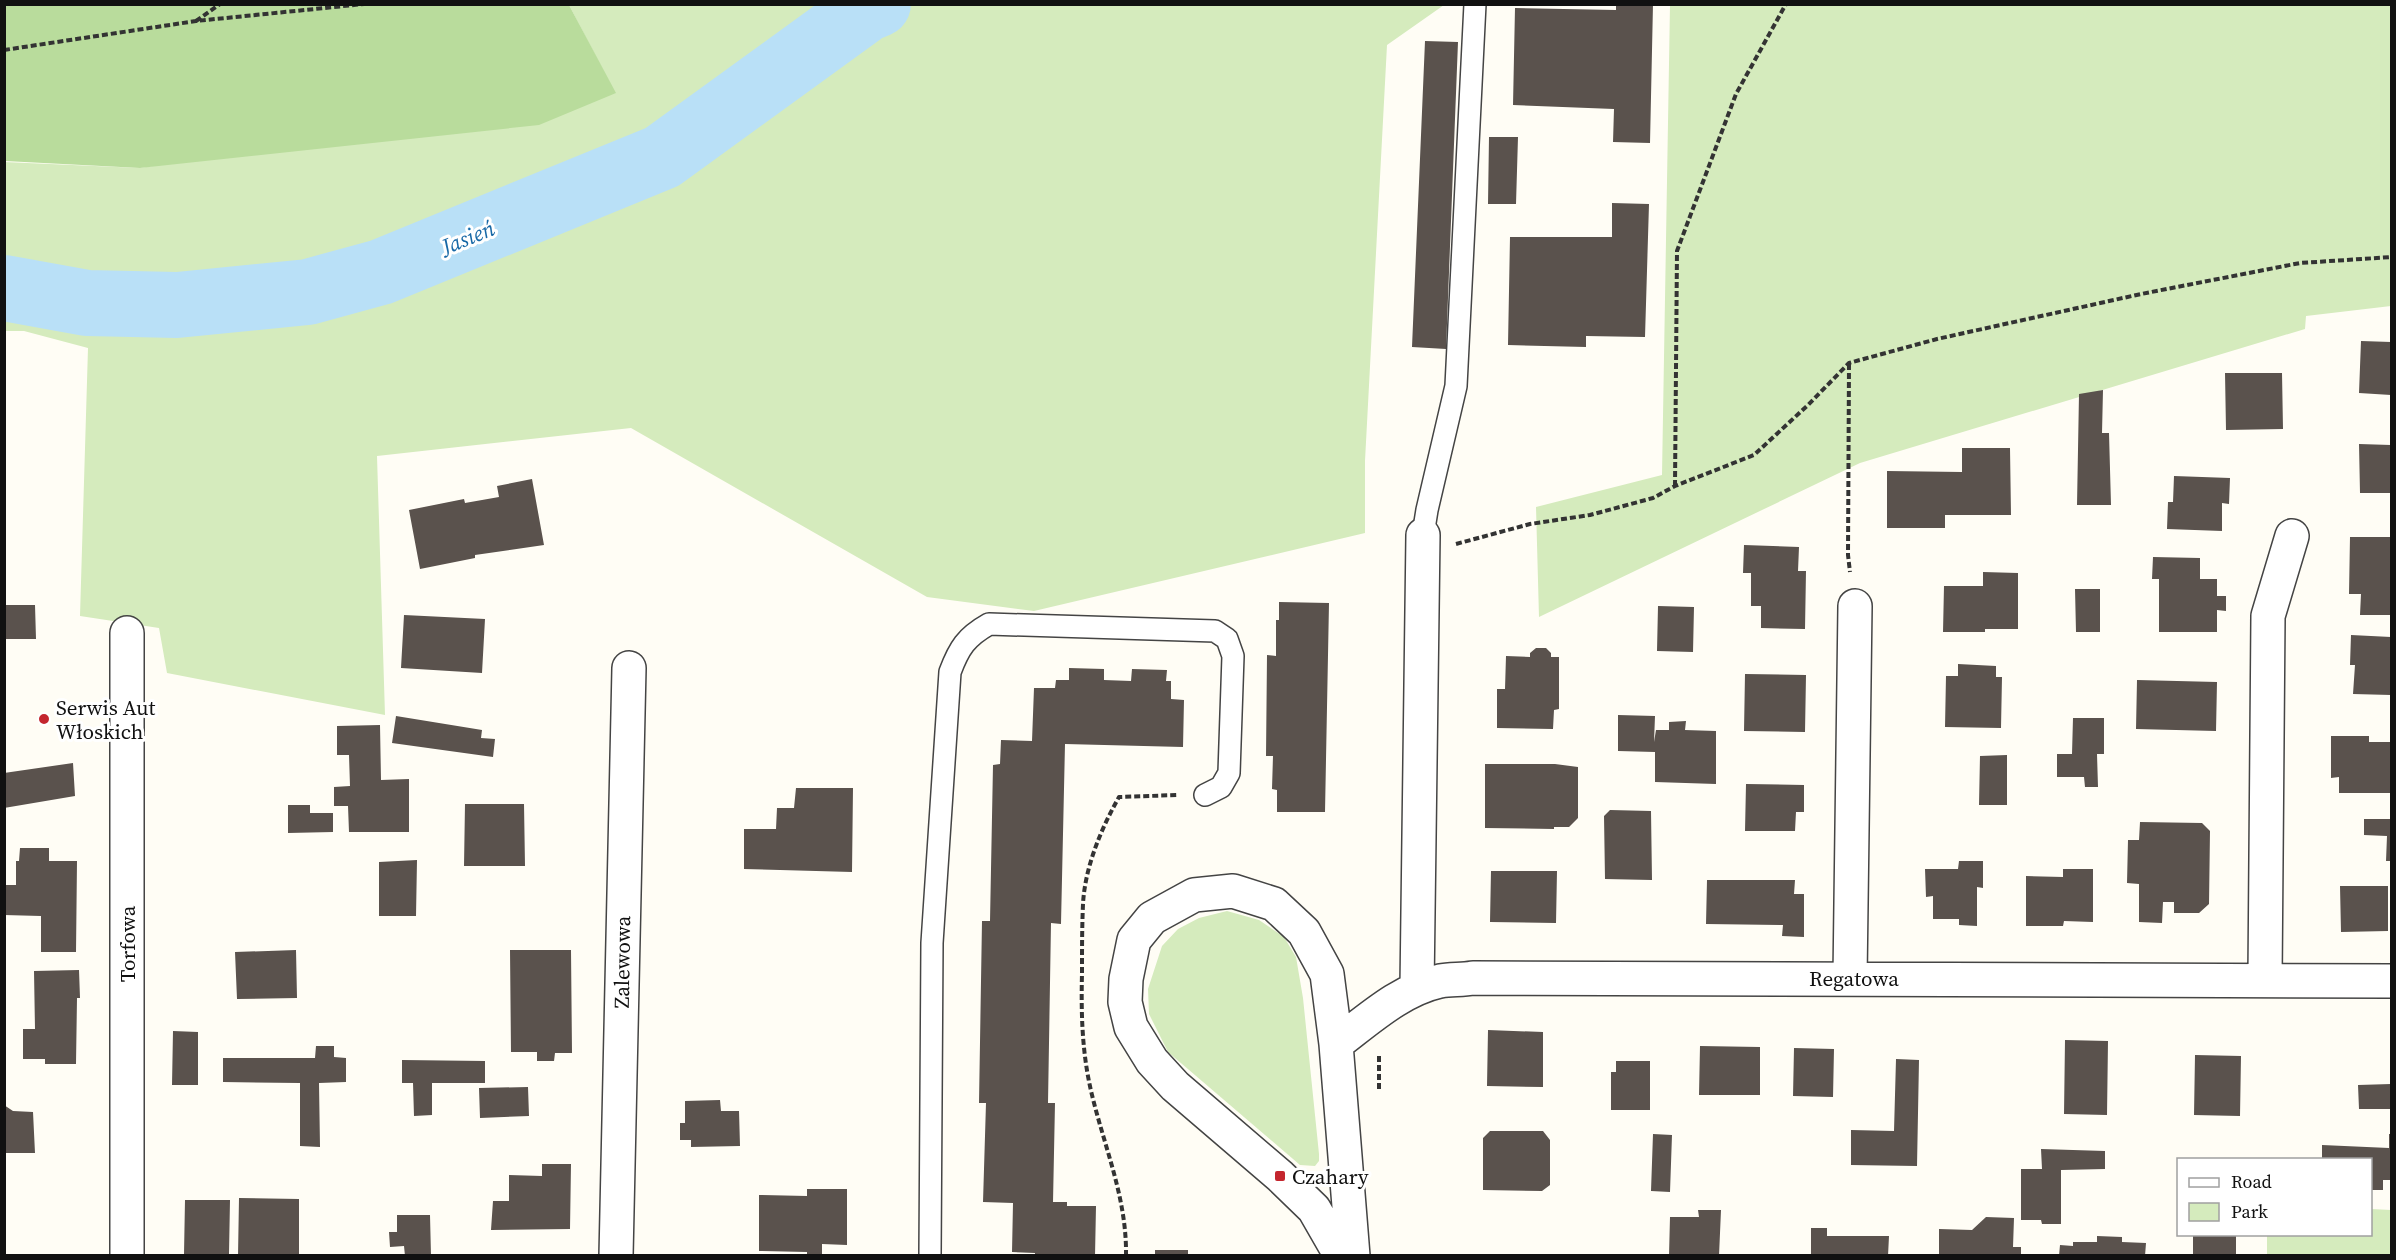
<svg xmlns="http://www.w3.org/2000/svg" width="2396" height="1260" font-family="'Source Serif 4',serif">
<rect width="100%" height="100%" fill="#fffdf5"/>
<path fill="#d5ebbd" d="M569,5H1444L1387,45L1365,461V533L1034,611L927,597L631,428L377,456L385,715L167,673L159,628L80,616L88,348L24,331H5L4,162L140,168L615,93Z
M1670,5H2391V306L2306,316L2305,329L1860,463L1539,617L1536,507L1662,475Z
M1227,911L1259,920L1284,937L1296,957L1303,998L1319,1154V1161L1315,1166L1300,1165L1168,1052L1149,1014L1148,989L1162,946L1178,929L1199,918Z
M2371,1209L2391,1210V1255H2267V1235L2370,1234Z"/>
<path fill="#b9dc9c" d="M4,5H569L616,93L539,125L140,168L5,161Z"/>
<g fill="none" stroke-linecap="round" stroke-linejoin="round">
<path stroke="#b9e0f7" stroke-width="66" d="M4,288L87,303L177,305L308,292L381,272L662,157L866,9L878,4"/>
</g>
<path fill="#5a524d" d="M1616,4H1653L1650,143L1613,142L1614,109L1513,105L1515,8L1616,10Z
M1425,41L1458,42L1446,349L1412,347Z
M1489,137H1518L1516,204H1488Z
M1612,203L1649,204L1645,337L1586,336V347L1508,345L1510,237H1612Z
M2361,341L2391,342V395L2359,393Z
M2225,373H2282L2283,429L2226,430Z
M2103,390L2102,433H2109L2111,505H2077L2079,394Z
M2359,444L2391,445V493H2360Z
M1962,448H2010L2011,515H1945V528H1887V471L1962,472Z
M2174,476L2230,478L2229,504L2222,503V531L2167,529L2168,502H2173Z
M532,479L544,545L475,555V558L420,569L409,510L464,499L465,503L499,497L497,486Z
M2350,537H2391V615H2360L2361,594H2349Z
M1744,545L1799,547L1798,571H1806L1805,629L1761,628V606H1751V573H1743Z
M2153,557L2200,558V579H2217V596H2226V611L2217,610V632H2159V579H2152Z
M1983,572L2018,573V629H1985V632H1943L1944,586H1983Z
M2075,589H2100V632H2076Z
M1279,602L1329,603L1325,812H1277V790L1272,789L1273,756H1266L1267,655L1276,656V620H1279Z
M4,605H35L36,639H4Z
M1658,606L1694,607L1693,652L1657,651Z
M404,615L485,619L482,673L401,668Z
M2351,635L2391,637V695L2353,694L2355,665H2350Z
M1536,648H1546L1551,653V657H1559V709L1554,710L1553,729L1497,728V689H1505L1506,656L1530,657V653Z
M1958,664L1996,666V677H2002L2001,728L1945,727L1946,676H1958Z
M1069,668L1104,669V680L1131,681L1132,669L1167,670L1166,681H1171V699L1184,700L1183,747L1065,744L1061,924L1051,923L1048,1103H1055L1053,1202H1067V1206H1096L1095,1256H1035V1253L1012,1252L1013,1203L983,1202L986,1103H979L982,921H990L993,765L1000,764L1001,740L1032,741L1034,688H1055L1056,680H1069Z
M1745,674L1806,675L1805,732L1744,731Z
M2137,680L2217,682L2216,731L2136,729Z
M1618,715L1655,716L1654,742L1656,730H1669V722L1686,721L1685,730L1716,731V784L1655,782V752L1618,751Z
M396,716L482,730L481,738L495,739L493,757L392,743Z
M2073,718H2104V754H2097L2098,787H2085L2084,777H2057V754H2072Z
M380,725L381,780L409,779V832H349L348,806H334V787L350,786L349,755H337V726Z
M2331,736H2369V742H2391V793H2339V777L2331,778Z
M2007,755V805H1979L1980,756Z
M73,763L75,796L4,808V773Z
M1485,764H1555L1578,767V818L1569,827H1554V829L1485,828Z
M1746,784L1804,785V812H1796L1795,831H1745Z
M796,788H853L852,872L744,869V829H776L777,808H794Z
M465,804H524L525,866H464Z
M288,805H310V813H333V832L288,833Z
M1610,810L1651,811L1652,880L1605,879L1604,816Z
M2364,819H2391V861H2386L2387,836L2364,835Z
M2140,822L2202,823L2210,831L2209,904L2199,913H2174V902H2163L2162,923L2139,922V884L2127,883L2128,840H2139Z
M20,848H49V861H77L76,952H41V916L4,915V885H16V861H19Z
M417,860L416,916H379V862Z
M1959,861H1983V888L1977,887V926L1959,925V919H1933V896L1926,897L1925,869H1958Z
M2063,869H2093V922L2064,921L2063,926H2026V876L2063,877Z
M1491,871H1557L1556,923L1490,922Z
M1707,880H1795L1794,894H1804V937L1782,936L1783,925L1706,924Z
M2340,886H2388V931L2341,932Z
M296,950L297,998L237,999L235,952Z
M510,950H571L572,1053H555L554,1061H537V1052H511Z
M79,970L80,998H77L76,1064H45V1059H23V1029H35L34,971Z
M1488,1030L1543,1032V1087L1487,1086Z
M173,1031L198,1032V1085H172Z
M2065,1040L2108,1041L2107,1115L2064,1114Z
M316,1046H334V1057L346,1058V1082L319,1083L320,1147L300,1146V1083L223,1082V1058H315Z
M1700,1046L1760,1047V1095H1699Z
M1794,1048L1834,1049L1833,1097L1793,1096Z
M2195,1055L2241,1056L2240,1116L2194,1115Z
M1896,1059L1919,1060L1917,1166L1851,1165V1130L1894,1131Z
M402,1060L485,1061V1083H432V1115L414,1116L413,1083H402Z
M1616,1061H1650V1110H1611V1072H1616Z
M2391,1084V1109H2359L2358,1085Z
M528,1087L529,1116L480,1118L479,1088Z
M720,1100L721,1111H739L740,1146L691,1147V1140H680V1123H685V1101Z
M4,1105L13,1111L33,1112L35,1153H4Z
M1490,1131H1543L1550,1140V1185L1542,1191L1483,1190V1138Z
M1653,1134L1672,1135L1670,1192L1651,1191Z
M2389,1134H2391V1180H2383V1190H2370V1160H2322V1145L2389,1148Z
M2041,1149L2105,1151V1169L2061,1170V1224H2042L2041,1220H2021V1169H2042Z
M542,1164H571L570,1229L491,1230L493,1201H509V1175L542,1176Z
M807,1189H847V1245L822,1244V1254H807V1252L759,1251V1195L807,1196Z
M239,1198L299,1199V1256H238Z
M185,1200H230L229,1254H184Z
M1698,1210H1721L1719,1256H1669L1670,1217H1699Z
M397,1215H430L431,1256H405L404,1246L390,1247L389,1232H397Z
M1986,1217L2014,1218L2013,1247H2021V1256H1939V1229L1972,1230Z
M1811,1228H1827V1236H1889L1888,1256H1811Z
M2193,1234H2236V1256H2193Z
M2097,1236L2122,1237V1242L2146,1243L2145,1256H2059L2060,1245L2073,1246V1242H2097Z
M1155,1250H1188V1256H1155Z"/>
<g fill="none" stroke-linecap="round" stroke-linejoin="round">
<defs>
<path id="service" d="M1423,535L1427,510L1456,386L1475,4
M930,1256L932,943L950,672C959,648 966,637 989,624L1215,631L1227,639L1233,656L1229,773L1221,787L1205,795"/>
<path id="minor" d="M127,633V1256
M1850,978L1855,606
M2265,979L2268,616L2292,536
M1417,988L1423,535
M1336,1044C1368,1020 1400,990 1440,981C1451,979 1462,980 1473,978L2392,981
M616,1256L629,668
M1341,1256L1314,1209L1280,1176L1175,1086L1152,1061L1131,1027L1125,1002L1126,979L1134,940L1152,918L1194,895L1233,891L1274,904L1304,932L1327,974L1336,1044L1353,1256"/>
</defs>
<use href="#service" stroke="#444" stroke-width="24"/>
<use href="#minor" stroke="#444" stroke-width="36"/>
<path stroke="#333" stroke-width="4" stroke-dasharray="6 3" stroke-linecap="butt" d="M196,21L220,4
M4,50L196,21L364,4
M1849,364L1848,555L1850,572
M1675,486L1677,251L1736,94L1786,4
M1456,544L1530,524L1590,515L1653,498L1675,486L1754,455L1808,405L1849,363L1937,339L2141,294L2300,263L2392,257
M1379,1056V1092
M1126,1256C1127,1199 1105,1149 1092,1095C1082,1054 1081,1015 1082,973C1082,950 1082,927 1083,904C1085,867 1101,829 1119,797L1178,795"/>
<use href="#service" stroke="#fff" stroke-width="21"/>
<use href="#minor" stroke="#fff" stroke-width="33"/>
</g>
<g fill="#c4262e" stroke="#fff" stroke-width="2">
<circle cx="44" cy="719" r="6"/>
<rect x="1274" y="1170" width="12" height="12" rx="3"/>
</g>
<g text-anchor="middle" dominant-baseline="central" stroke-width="6" stroke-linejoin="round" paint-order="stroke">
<g font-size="21" fill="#111" stroke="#fff" text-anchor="start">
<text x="56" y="707">Serwis Aut<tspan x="56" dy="24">Włoskich</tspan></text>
<text x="1292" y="1176">Czahary</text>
</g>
<g font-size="21" fill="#111" stroke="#fff">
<text transform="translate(127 944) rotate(-90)">Torfowa</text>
<text transform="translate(622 962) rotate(-89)">Zalewowa</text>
<text x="1854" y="978">Regatowa</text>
</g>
<g font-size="22" font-style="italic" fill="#1768a6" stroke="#fff">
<text transform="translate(468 237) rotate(-22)">Jasień</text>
</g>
</g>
<rect width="2396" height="1260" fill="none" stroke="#111111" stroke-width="12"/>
<rect x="2177" y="1158" width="195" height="78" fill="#ffffff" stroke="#a0a0a0" stroke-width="1.5"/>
<rect x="2189" y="1178" width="30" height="9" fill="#ffffff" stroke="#a0a0a0" stroke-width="1.5"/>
<text x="2231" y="1188" font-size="18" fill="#111111">Road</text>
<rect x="2189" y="1203" width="30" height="18" fill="#d5ebbd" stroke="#a0a0a0" stroke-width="1.5"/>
<text x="2231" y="1218" font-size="18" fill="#111111">Park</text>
</svg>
